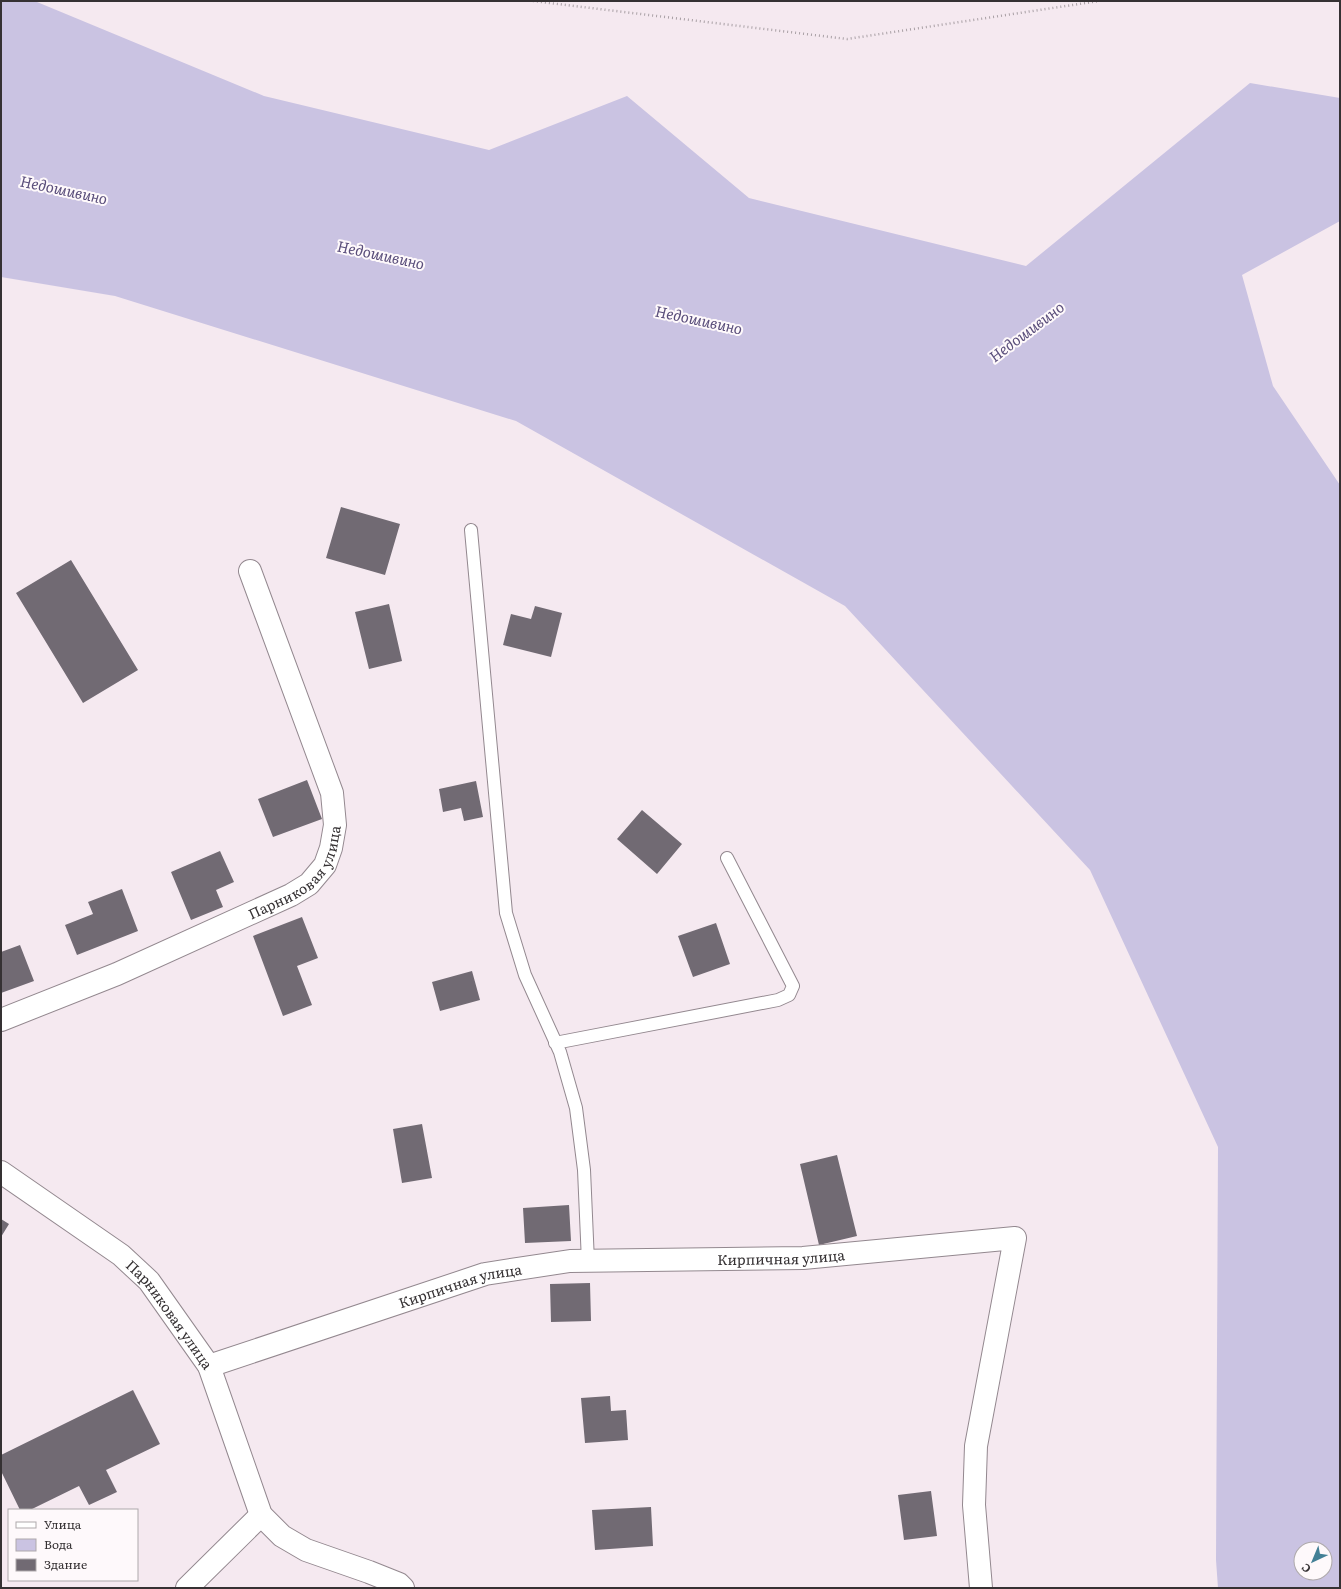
<svg xmlns="http://www.w3.org/2000/svg" width="1341" height="1589" font-family="Literata,serif">
<rect width="100%" height="100%" fill="#f5e9f0"/>
<path fill="#cac3e2" fill-rule="evenodd" d="M1,1L37,2L264,96L489,150L627,96L749,198L1026,266L1250,83L1340,98V221L1242,275L1273,386L1340,485V1588H1218L1216,1560L1218,1147L1090,870L845,606L516,421L115,296L1,277ZM1301,1549H1325V1573H1301Z"/>
<path fill="#716a73" d="M341,507L400,524L385,575L326,558Z
M71,560L138,670L83,703L16,593Z
M389,604L402,661L369,669L355,612Z
M535,606L562,613L551,657L503,645L511,614L531,619Z
M307,780L322,819L273,837L258,799Z
M476,781L483,817L464,821L461,808L443,812L439,789Z
M642,810L682,844L657,874L617,839Z
M220,851L234,882L216,890L223,907L191,920L171,872Z
M122,889L138,931L77,955L65,925L93,914L88,902Z
M302,917L318,958L297,966L312,1005L283,1016L253,936Z
M716,923L730,964L693,977L678,936Z
M20,945L34,981L1,993V952Z
M472,971L480,1000L440,1011L432,982Z
M422,1124L432,1178L402,1183L393,1129Z
M837,1155L857,1236L819,1245L800,1164Z
M569,1205L571,1241L525,1243L523,1208Z
M1,1219L9,1224L1,1237Z
M590,1283L591,1321L551,1322L550,1284Z
M133,1390L160,1444L106,1470L117,1492L89,1505L79,1486L30,1510H20L1,1471V1455Z
M610,1396L611,1411L626,1410L628,1440L585,1443L581,1398Z
M931,1491L937,1536L904,1540L898,1495Z
M651,1507L653,1546L595,1550L592,1510Z"/>
<g fill="none" stroke-linecap="round" stroke-linejoin="round">
<defs>
<path id="service" d="M471,530L506,913L525,975L560,1052L576,1108L584,1170L588,1262
M555,1043L778,1000L789,995L793,986L727,858"/>
<g id="minor">
<path id="s1" d="M1,1020L117,974L291,895L309,884L325,865L331,848L335,825L332,793L250,571"/>
<path id="s2" d="M1,1172L121,1255L149,1281L209,1366L261,1515L282,1536L306,1550L369,1572L399,1584L403,1588"/>
<path id="s3" d="M209,1366L485,1274L570,1261L803,1258L1015,1238L976,1446L974,1505L981,1588"/>
<path d="M187,1588L261,1515"/>
</g>
</defs>
<use href="#service" stroke="#93888f" stroke-width="14"/>
<use href="#minor" stroke="#93888f" stroke-width="24"/>
<path stroke="#a9a0a5" stroke-width="2.5" stroke-dasharray="1 3" stroke-linecap="butt" d="M533,1L847,39L1099,1"/>
<use href="#service" stroke="#fff" stroke-width="12"/>
<use href="#minor" stroke="#fff" stroke-width="22"/>
</g>
<g text-anchor="middle" dominant-baseline="central" stroke-width="4" stroke-linejoin="round" paint-order="stroke">
<g font-size="14" fill="#353133" stroke="#fef9fb">
<text stroke="none"><textPath href="#s1" startOffset="336">Парниковая улица</textPath></text>
<text stroke="none"><textPath href="#s3" startOffset="588">Кирпичная улица</textPath></text>
<text stroke="none"><textPath href="#s3" startOffset="264">Кирпичная улица</textPath></text>
<text stroke="none"><textPath href="#s2" startOffset="223">Парниковая улица</textPath></text>
</g>
<g font-size="15" font-style="italic" fill="#5a4e7b" stroke="#fef9fb">
<text transform="translate(64 189) rotate(12)">Недошивино</text>
<text transform="translate(381 254) rotate(12)">Недошивино</text>
<text transform="translate(699 319) rotate(12)">Недошивино</text>
<text transform="translate(1026 331) rotate(-37)">Недошивино</text>
</g>
</g>
<rect width="1341" height="1589" fill="none" stroke="#353133" stroke-width="4"/>
<rect x="8" y="1509" width="130" height="72" fill="#fef9fb" stroke="#aea9ab"/>
<rect x="16" y="1522" width="20" height="6" fill="#ffffff" stroke="#aea9ab"/>
<text x="44" y="1529" font-size="12" fill="#353133">Улица</text>
<rect x="16" y="1539" width="20" height="12" fill="#cac3e2" stroke="#aea9ab"/>
<text x="44" y="1549" font-size="12" fill="#353133">Вода</text>
<rect x="16" y="1559" width="20" height="12" fill="#716a73" stroke="#aea9ab"/>
<text x="44" y="1569" font-size="12" fill="#353133">Здание</text>
<g transform="translate(1313 1561) rotate(224)"><circle r="19" fill="#fef9fb" stroke="#aea9ab"/>
<path d="M0-3L7 15L0 10L-7 15Z" fill="#438096"/>
<text y="-6" font-size="11" font-weight="bold" text-anchor="middle" fill="#353133">С</text>
</g>
</svg>
